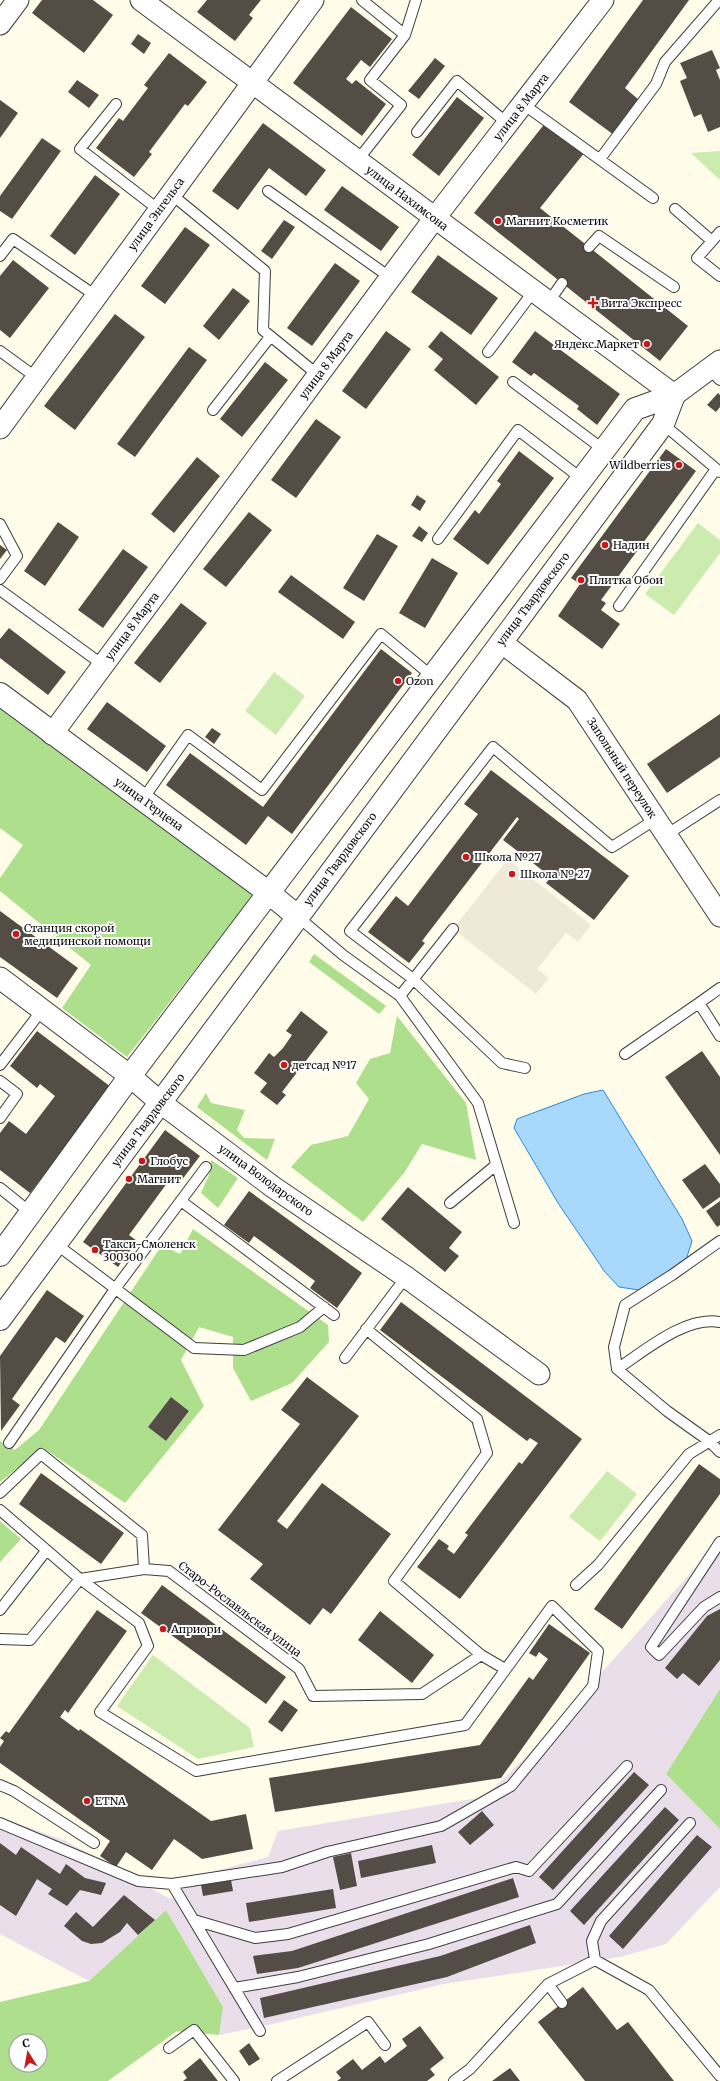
<svg xmlns="http://www.w3.org/2000/svg" width="720" height="2081" font-family="Merriweather,serif">
<rect width="100%" height="100%" fill="#fffce9"/>
<path fill="#ebdeeb" d="M720,1540V1689L666,1774L720,1829V1887L666,1944L620,1957L444,1984L264,2026L219,2035L223,2007L166,1910L89,1981L0,1934V1817L66,1841L170,1899L204,1874L268,1857L278,1831L484,1797L527,1756Z"/>
<path fill="#ccecaf" d="M720,151V180L691,153Z
M698,523L720,540V553L674,615L645,594Z
M274,672L305,696L276,735L245,711Z
M607,1471L637,1494L600,1541L569,1517Z
M153,1655L250,1728L254,1747L198,1759L117,1706Z"/>
<path fill="#addf8d" fill-rule="evenodd" d="M0,706L257,890L127,1057L62,1008L91,965L0,891V878L23,845L0,828Z
M314,954L386,1006L379,1014L309,962Z
M397,1016L466,1103L476,1160L422,1144L404,1173L363,1222L291,1167L311,1145L348,1136L369,1099L356,1083L370,1059L390,1053Z
M206,1093L211,1103L245,1110L237,1130L244,1138L275,1139L267,1160L197,1107Z
M211,1160L238,1178L218,1208L201,1193L209,1175Z
M193,1229L328,1325L329,1342L292,1383L251,1401L233,1368V1337L199,1327L181,1360L204,1406L125,1503L43,1448L0,1482V1441L15,1450L39,1430L162,1245L180,1254ZM171,1397L189,1411L166,1441L148,1427Z
M0,1521L21,1539L0,1562Z
M720,1689V1829L666,1774Z
M166,1910L223,2007L219,2035L177,2031L108,2081H0V2002L89,1981ZM16,2041H40V2065H16Z"/>
<path fill="#efead8" d="M508,859L591,925L578,942L566,933L537,969L549,978L536,994L453,929Z"/>
<path fill="#a8d8fc" stroke="#2989d9" d="M603,1090L682,1219L692,1241L686,1260L639,1290L619,1287L605,1272L558,1203L514,1128L517,1119L584,1094Z"/>
<path fill="#544d46" d="M42,0H93L113,15L84,53L32,13Z
M207,0H261L249,15L253,18L235,41L197,12Z
M643,0H689L625,88L639,100L614,135L569,102Z
M351,7L392,39L370,67L361,60L346,79L352,84L356,80L386,104L362,136L293,83Z
M138,34L151,43L144,54L131,44Z
M712,50L720,68L716,70L720,80V127L708,132L701,114L694,117L680,81L687,78L680,63Z
M169,53L207,82L188,106L185,104L149,152L152,154L134,177L96,148L119,118L123,121L148,88L144,85Z
M435,58L445,66L419,99L408,91Z
M77,80L99,95L89,108L68,92Z
M457,97L484,118L439,176L412,155Z
M0,100L18,113L0,138Z
M546,122L585,152L540,208L688,326L660,361L474,213Z
M263,123L326,170L306,196L269,168L238,210L212,191Z
M42,138L61,151L12,219L0,211V196Z
M95,175L120,194L75,255L50,236Z
M342,186L399,227L381,251L324,210Z
M284,220L295,227L272,259L261,251Z
M185,227L210,245L165,304L141,286Z
M438,255L498,298L471,335L411,292Z
M13,260L49,288L10,338L0,330V276Z
M335,263L360,281L312,346L287,328Z
M233,288L250,301L219,340L203,326Z
M115,314L145,337L75,430L44,406Z
M386,331L411,349L366,409L342,391Z
M441,331L499,377L476,405L434,370L443,359L428,347Z
M535,331L620,394L597,425L577,409L579,406L534,373L531,376L512,362Z
M189,347L207,360L135,457L117,444Z
M265,362L288,380L242,437L220,419Z
M718,393L720,395V407L716,412L707,405Z
M316,419L341,437L296,498L271,480Z
M666,449L696,471L601,600L606,603L601,610L620,624L602,649L558,616L580,584L571,578Z
M519,451L554,478L488,565L453,539L475,510L479,514L501,484L497,481Z
M197,457L220,476L174,533L151,514Z
M417,495L426,501L420,511L411,505Z
M249,512L272,530L226,587L203,569Z
M58,522L79,537L45,586L24,571Z
M419,526L428,533L422,542L412,536Z
M377,534L398,546L364,601L343,588Z
M0,545L7,550L0,559Z
M123,549L148,567L103,628L78,610Z
M432,558L458,573L425,628L399,613Z
M291,575L355,622L343,639L278,592Z
M181,603L207,623L160,683L134,663Z
M9,628L66,672L48,695L0,658V639Z
M381,649L412,673L292,834L268,816L246,845L166,785L190,753L263,807Z
M107,702L166,746L147,772L87,729Z
M720,714V757L667,793L647,764Z
M212,728L221,734L214,744L205,737Z
M491,770L629,876L594,920L546,883L551,877L503,840L519,819L517,817L422,941L425,943L409,963L368,932L396,896L408,906L478,814L464,804Z
M0,911L78,968L57,998L0,957Z
M301,1011L328,1032L282,1092L286,1095L277,1105L260,1092L267,1083L254,1073L269,1053L274,1057L283,1048L292,1035L286,1031Z
M37,1031L111,1087L30,1193L0,1170V1133L9,1121L26,1134L55,1096L40,1084L37,1088L10,1066Z
M702,1051L720,1077V1155L665,1077Z
M165,1130L200,1156L181,1181L173,1175L129,1235L137,1241L118,1267L83,1242Z
M705,1164L720,1184V1197L703,1209L682,1180Z
M408,1187L462,1232L449,1248L459,1256L445,1272L381,1219Z
M249,1191L362,1273L337,1308L310,1288L315,1281L254,1236L249,1243L224,1225Z
M720,1201V1225L717,1227L706,1211Z
M47,1290L84,1316L65,1343L56,1337L12,1399L20,1405L1,1431L0,1356Z
M401,1302L582,1439L460,1599L417,1567L439,1539L449,1546L447,1549L454,1554L468,1535L465,1533L519,1462L522,1464L538,1443L530,1438L527,1441L380,1330Z
M307,1377L359,1416L277,1521L287,1529L322,1483L391,1534L331,1614L323,1608L310,1625L250,1579L263,1564L218,1530L300,1424L281,1410Z
M171,1397L189,1411L166,1441L148,1427Z
M699,1464L720,1479V1494L622,1629L594,1609Z
M41,1473L124,1533L101,1564L19,1504Z
M162,1585L286,1677L266,1704L141,1613Z
M720,1609V1660L699,1686L683,1673L677,1679L665,1668L707,1616Z
M97,1610L127,1631L68,1713L65,1710L60,1717L79,1731L80,1729L211,1821L246,1814L253,1849L202,1859L174,1839L152,1870L126,1852L116,1867L100,1856L110,1841L0,1763V1747L4,1741L0,1738L6,1731L9,1733Z
M380,1611L434,1655L412,1683L358,1640Z
M549,1624L590,1653L501,1778L275,1812L269,1778L480,1745L529,1677L533,1680L548,1659L539,1652L536,1657L529,1653Z
M284,1700L298,1710L282,1732L268,1722Z
M634,1772L649,1785L553,1890L539,1877Z
M665,1807L679,1820L584,1925L570,1911Z
M482,1811L494,1825L470,1845L458,1832Z
M697,1835L712,1847L623,1949L609,1936Z
M0,1843L16,1855L21,1847L60,1874L66,1864L85,1878L106,1883L101,1895L80,1890L67,1906L48,1894L52,1889L37,1879L16,1916L0,1905Z
M432,1845L436,1863L361,1878L358,1861Z
M351,1853L357,1886L340,1890L333,1857Z
M513,1878L519,1897L298,1968L257,1974L253,1956L292,1951Z
M231,1880L233,1891L203,1896L201,1885Z
M333,1889L336,1908L249,1922L246,1903Z
M124,1895L155,1920L138,1935L127,1923L120,1932L102,1943L91,1944L82,1941L64,1926L76,1912L93,1927Z
M530,1925L536,1943L447,1977L264,2018L260,1998L440,1956Z
M583,1987L617,2030L628,2022L674,2081H585L538,2022Z
M420,2026L444,2058L430,2069L435,2075L427,2081H337L341,2078L336,2072L353,2059L362,2070L380,2056L385,2063L407,2046L402,2039Z
M249,2043L260,2059L249,2066L239,2051Z
M200,2058L218,2081H183L187,2078L183,2072Z
M510,2068L520,2081H492Z"/>
<g fill="none" stroke-linecap="round" stroke-linejoin="round">
<defs>
<path id="service" d="M362,0L405,35
M116,104L80,149L159,210
M523,104L653,198
M417,132L457,81L508,124
M600,159L656,84L665,62L719,0
M357,161L401,105L370,80L405,35L416,0
M268,191L391,278
M171,194L265,271L263,330L318,375
M675,209L712,241
M720,232L697,258L720,276
M589,247L599,236L674,287
M0,256L13,239L96,296
M548,303L562,283
M0,351L37,378
M488,352L533,292
M709,369L720,380
M513,382L604,450
M213,410L270,337
M663,424L720,472
M0,524L17,556L0,579
M438,539L518,430L582,479
M0,590L103,665
M619,606L716,469
M143,799L188,735L262,790L381,634L433,677
M666,835L720,800
M297,916L343,955L400,996L478,1103L514,1223
M720,988L699,1003L720,1036
M400,996L453,929
M625,1054L699,1003
M0,1065L42,1010
M525,1068L502,1063L413,979L350,931L493,747L612,847L656,819
M0,1081L17,1094L0,1118
M0,1188L31,1213
M181,1201L334,1315
M450,1203L496,1165
M720,1241L672,1275L625,1305L614,1347L617,1369L667,1411L709,1441L720,1452
M56,1244L194,1348L244,1350L300,1327L324,1307
M366,1329L477,1419L487,1453L394,1581L481,1655L505,1669
M345,1358L406,1277
M617,1369C646,1350 685,1316 720,1322
M9,1443L115,1289L206,1167
M0,1493L41,1454L142,1535L144,1569
M0,1510L80,1579L139,1623L148,1646L100,1712L196,1771L465,1725L552,1606L598,1651L593,1686L511,1786L441,1826L327,1852L282,1867L172,1884L138,1881L0,1823
M720,1542L651,1647L659,1655L704,1607L720,1597
M576,1585L598,1565L689,1454L720,1435
M0,1610L46,1551
M0,1639L30,1640L80,1579L144,1569L169,1571L299,1669L313,1696L422,1694L481,1655
M0,1785L14,1791L94,1843
M172,1884L260,2031
M194,1920L255,1938L288,1934L516,1867L529,1871L627,1766
M595,1960L592,1941L601,1921L690,1823
M548,1984L562,2003
M234,1988L298,1977L429,1944L557,1904L661,1790
M169,2048L194,2030L234,2081
M277,2081L368,2022L385,2045
M454,2081L470,2069L548,1984L595,1960L649,1990L720,2076"/>
<path id="minor" d="M141,0L674,395L720,361
M0,24L18,0
M0,428L313,0
M501,642L577,700L720,916
M52,734L434,219L603,0
M0,978L130,1076L161,1103L273,1187L406,1277L539,1374"/>
<path id="tertiary" d="M0,694L269,893L297,916
M0,1255L130,1076L635,409L674,395
M0,1319L663,424L674,395"/>
</defs>
<use href="#service" stroke="#3e3e3e" stroke-width="12"/>
<use href="#minor" stroke="#3e3e3e" stroke-width="23"/>
<use href="#tertiary" stroke="#3e3e3e" stroke-width="24"/>
<use href="#service" stroke="#fff" stroke-width="10"/>
<use href="#minor" stroke="#fff" stroke-width="21"/>
<use href="#tertiary" stroke="#fff" stroke-width="22"/>
</g>
<g fill="#c61918" stroke="#fff" stroke-width="1.5">
<circle cx="498" cy="221" r="4"/>
<path d="M591 297h4v4h4v4h-4v4h-4v-4h-4v-4h4z"/>
<circle cx="647" cy="344" r="4"/>
<circle cx="679" cy="465" r="4"/>
<circle cx="605" cy="545" r="4"/>
<circle cx="581" cy="580" r="4"/>
<circle cx="398" cy="681" r="4"/>
<circle cx="466" cy="857" r="4"/>
<circle cx="512" cy="874" r="4"/>
<circle cx="16" cy="934" r="4"/>
<circle cx="284" cy="1065" r="4"/>
<circle cx="142" cy="1161" r="4"/>
<circle cx="129" cy="1179" r="4"/>
<circle cx="95" cy="1250" r="4"/>
<circle cx="163" cy="1629" r="4"/>
<circle cx="87" cy="1801" r="4"/>
</g>
<g text-anchor="middle" dominant-baseline="central" stroke-width="4" stroke-linejoin="round" paint-order="stroke">
<g font-size="11" fill="#0b0b0b" stroke="#fff">
<text transform="translate(521 107) rotate(-52)">улица 8 Марта</text>
<text transform="translate(407 198) rotate(37)">улица Нахимсона</text>
<text transform="translate(156 214) rotate(-54)">улица Энгельса</text>
<text transform="translate(326 365) rotate(-53)">улица 8 Марта</text>
<text transform="translate(533 599) rotate(-53)">улица Твардовского</text>
<text transform="translate(132 626) rotate(-53)">улица 8 Марта</text>
<text transform="translate(622 768) rotate(57)">Запольный переулок</text>
<text transform="translate(149 804) rotate(36)">улица Герцена</text>
<text transform="translate(340 859) rotate(-53)">улица Твардовского</text>
<text transform="translate(148 1120) rotate(-53)">улица Твардовского</text>
<text transform="translate(266 1180) rotate(36)">улица Володарского</text>
<text transform="translate(240 1609) rotate(37)">Старо-Рославльская улица</text>
</g>
<g font-size="11" fill="#0b0b0b" stroke="#fff" text-anchor="start">
<text x="506" y="221">Магнит Косметик</text>
<text x="601" y="303">Вита Экспресс</text>
<text x="639" y="344" text-anchor="end">Яндекс.Маркет</text>
<text x="671" y="465" text-anchor="end">Wildberries</text>
<text x="613" y="545">Надин</text>
<text x="589" y="580">Плитка Обои</text>
<text x="406" y="681">Ozon</text>
<text x="474" y="857">Школа №27</text>
<text x="520" y="874">Школа № 27</text>
<text x="24" y="928">Станция скорой<tspan x="24" dy="13">медицинской помощи</tspan></text>
<text x="292" y="1065">детсад №17</text>
<text x="150" y="1161">Глобус</text>
<text x="137" y="1179">Магнит</text>
<text x="103" y="1244">Такси-Смоленск<tspan x="103" dy="13">300300</tspan></text>
<text x="171" y="1629">Априори</text>
<text x="95" y="1801">ETNA</text>
</g>
</g>
<g transform="translate(28 2053) rotate(349)"><circle r="19" fill="#ffffff" stroke="#9d9d9d"/>
<path d="M0-3L7 15L0 10L-7 15Z" fill="#c61918"/>
<text y="-6" font-size="11" font-weight="bold" text-anchor="middle" fill="#0b0b0b">С</text>
</g>
</svg>
